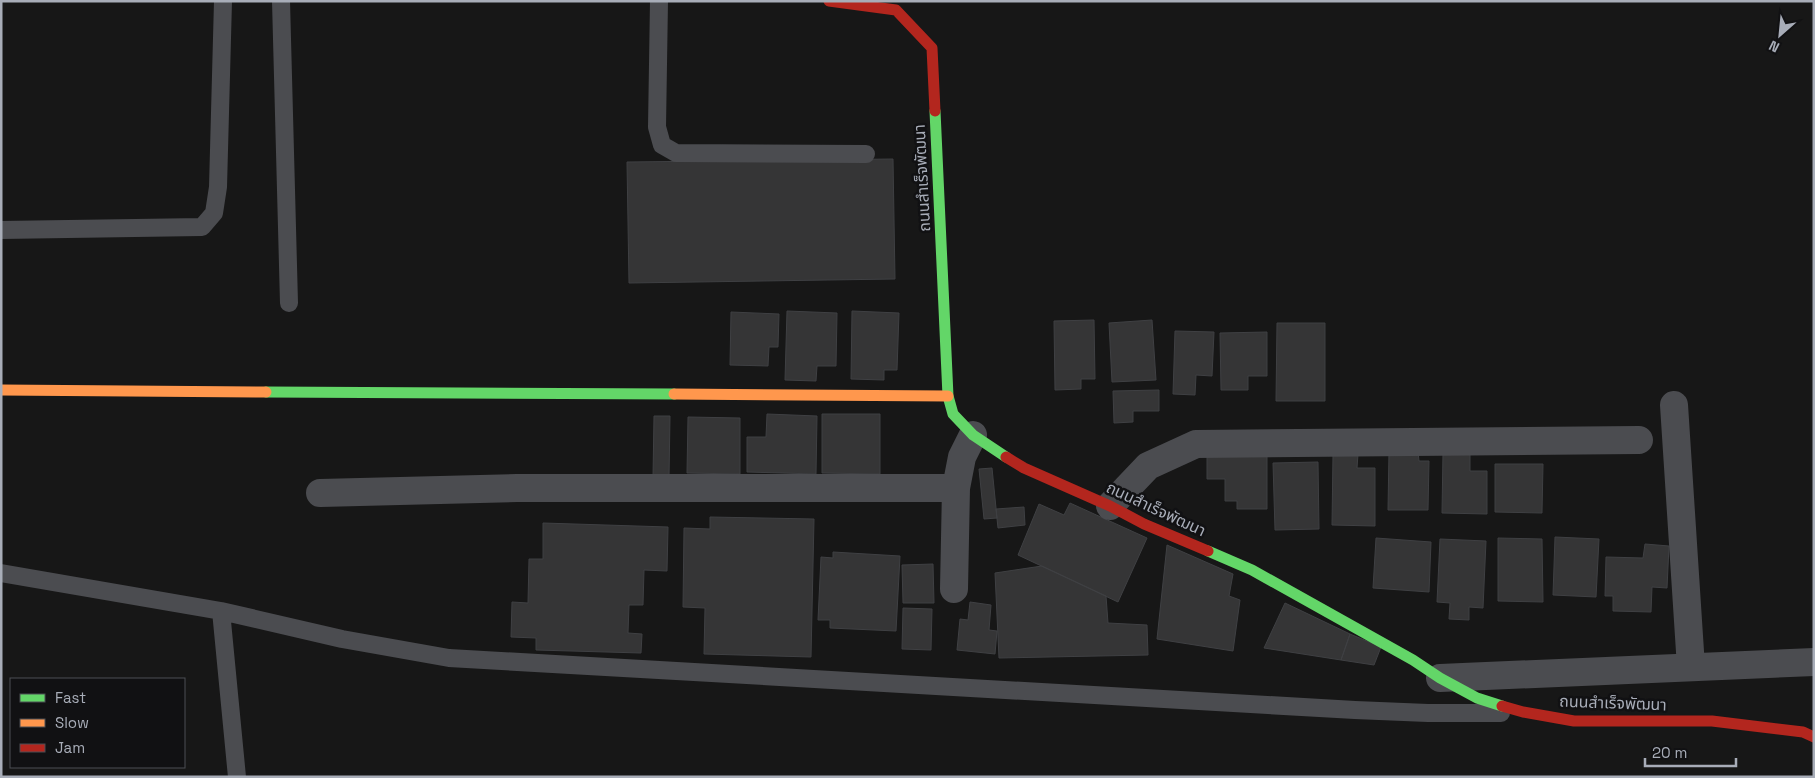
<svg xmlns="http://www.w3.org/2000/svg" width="1815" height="778" font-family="'Space Grotesk','Noto Sans Thai',sans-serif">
<rect width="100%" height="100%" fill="#171717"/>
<path fill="#353536" stroke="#3f4043" d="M893,159L895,279L629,283L627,162Z
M787,311L837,313L836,366H817L816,381L785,380Z
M852,311L899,313L897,370H884V380L851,379Z
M731,312L779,314L778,347H769L768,366L730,365Z
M1094,320L1095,379H1081V389L1055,390L1054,321Z
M1152,320L1156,380L1112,382L1109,323Z
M1277,323H1325V401H1276Z
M1175,331L1214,332L1212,376L1196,375L1195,395L1173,394Z
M1267,332V376H1248V390H1221L1220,333Z
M1159,390V411H1133V422L1114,423L1113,391Z
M767,414L817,416L816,474L747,472V437H766Z
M822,414H880V474L822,473Z
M654,416H670L669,477H653Z
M688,417L740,418V474L687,473Z
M1389,451L1418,452L1419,461H1429L1428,510H1388Z
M1207,452H1267V509H1237V501H1225V479H1207Z
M1443,452H1470V471H1487V514L1442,513Z
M1333,454H1358L1357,468H1375V526L1332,525Z
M1318,462L1319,529L1275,530L1273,463Z
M1495,464H1543L1542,513L1495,512Z
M992,468L997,518L984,519L979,469Z
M1070,503L1147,538L1118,602L1018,555L1039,504L1064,515Z
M1024,507L1025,525L998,528L996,509Z
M710,517L814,519L811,657L704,654L705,608L683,607L684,528L710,529Z
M543,523L668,527L667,571L644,570L643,605H629L628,633L642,634L641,653L536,650V638L511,637L512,602L528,603L529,559H543Z
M1555,537L1599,539L1596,597L1553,595Z
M1376,538L1431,542L1429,592L1373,588Z
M1498,538L1542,539L1543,602L1498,601Z
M1440,539L1486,541L1483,608L1469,607V620L1449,619L1450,603L1437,602Z
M1645,544L1669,546L1667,588L1652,587L1651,612L1613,611V596H1605L1606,557L1643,558Z
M1167,545L1233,574L1229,596L1240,600L1233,651L1157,639Z
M833,552L900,556L896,631L830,628V620H818L821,557L833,558Z
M933,564L934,603H903L902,565Z
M1042,566L1106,596L1108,623L1147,625L1148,655L999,658L995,573Z
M970,602L991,605L989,630L997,631L995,654L957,650L960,619L968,620Z
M1285,603L1350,634L1341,660L1264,648Z
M903,608L932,609L931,650L902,649Z
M1350,634L1381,647L1374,665L1341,660Z"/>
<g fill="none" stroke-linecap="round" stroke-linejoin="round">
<path stroke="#4b4c50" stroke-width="18" d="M281,1L289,303
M659,1L657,127L662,145L676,153L866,154
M1,230L202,227L214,213L218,187L223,1
M1,573L221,611L342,639L449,658L1355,710L1428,713H1501
M221,611L237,777"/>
<path stroke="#4b4c50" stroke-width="28" d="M1674,405L1691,667
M320,493L517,488H956
M1110,506L1148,466L1196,444L1639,440
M954,589L956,488L962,457L973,435
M1440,678L1814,662"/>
<path stroke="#63d668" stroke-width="11" d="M935,111L948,396L953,414L973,435L1006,457
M266,392L674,394
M1208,551L1252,570L1413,660L1440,678L1477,698L1502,706"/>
<path stroke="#ff974d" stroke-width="11" d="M1,390L266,392
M674,394L948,396"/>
<path stroke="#b3261e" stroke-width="11" d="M829,1L896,10L932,48L935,111
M1006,457L1024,468L1110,506L1144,524L1208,551
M1502,706L1523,712L1574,721H1712L1803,732L1814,737"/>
</g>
<g text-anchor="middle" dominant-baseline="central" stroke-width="5" stroke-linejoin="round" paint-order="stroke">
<g font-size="16" fill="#a8adb8" stroke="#111113">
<text transform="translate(922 178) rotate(-93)">ถนนสำเร็จพัฒนา</text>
<text transform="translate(1156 509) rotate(25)">ถนนสำเร็จพัฒนา</text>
<text transform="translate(1613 703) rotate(2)">ถนนสำเร็จพัฒนา</text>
</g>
</g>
<rect width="1815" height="778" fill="none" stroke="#a8adb8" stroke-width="5"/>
<rect x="10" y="678" width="175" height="90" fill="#111113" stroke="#4d4f55"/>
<rect x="20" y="694" width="25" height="8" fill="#63d668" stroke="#4d4f55"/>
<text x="55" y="703" font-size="15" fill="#a8adb8">Fast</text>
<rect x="20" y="719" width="25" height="8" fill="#ff974d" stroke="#4d4f55"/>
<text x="55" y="728" font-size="15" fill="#a8adb8">Slow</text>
<rect x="20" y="744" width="25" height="8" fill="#b3261e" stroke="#4d4f55"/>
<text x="55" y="753" font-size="15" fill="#a8adb8">Jam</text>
<g transform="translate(1780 35) rotate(207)" stroke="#111113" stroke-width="4" paint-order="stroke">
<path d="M0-4L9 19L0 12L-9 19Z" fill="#a8adb8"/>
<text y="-8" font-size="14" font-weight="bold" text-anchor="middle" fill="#a8adb8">N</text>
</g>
<path d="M1645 758v8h91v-8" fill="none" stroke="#a8adb8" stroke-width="2.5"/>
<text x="1652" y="758" font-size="15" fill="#a8adb8" stroke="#111113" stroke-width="4" paint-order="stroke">20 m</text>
</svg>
